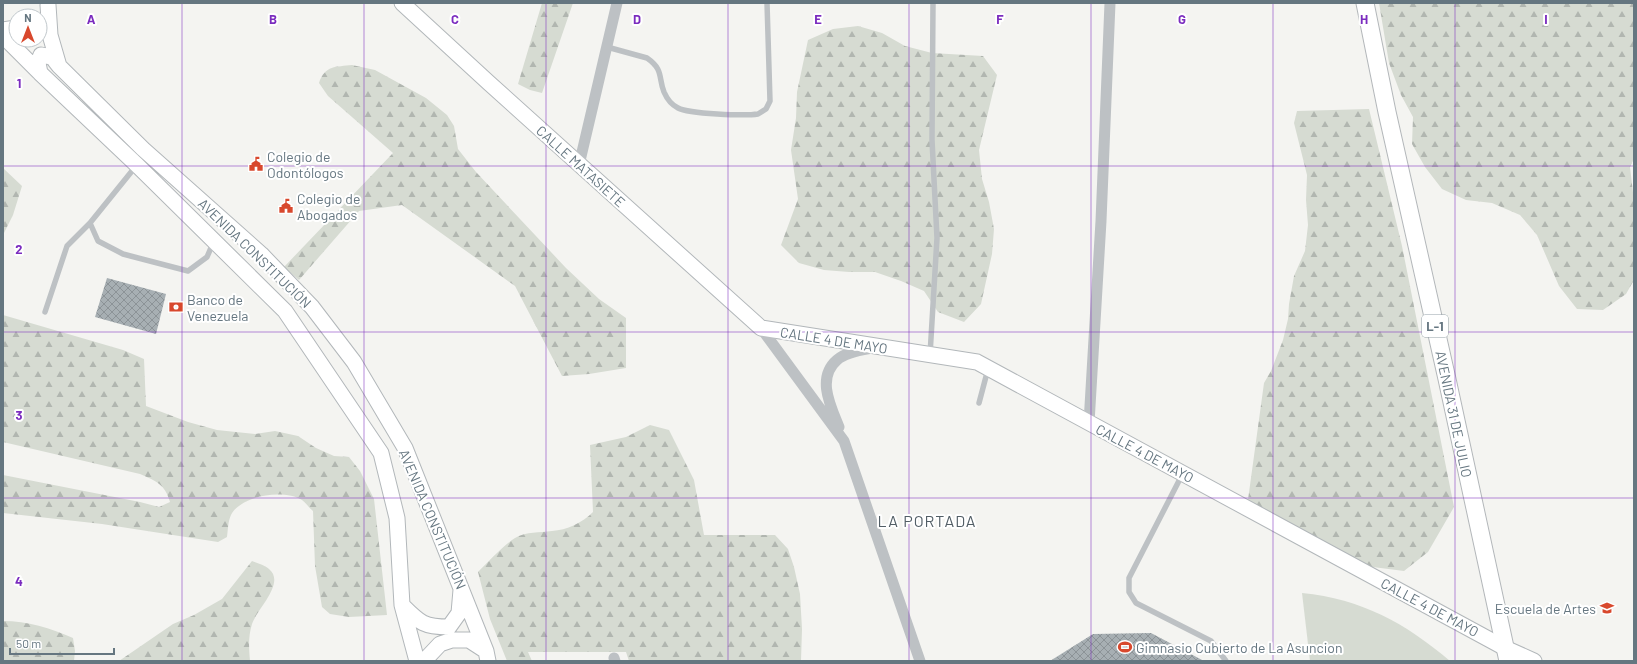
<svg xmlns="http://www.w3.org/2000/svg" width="1637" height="664" font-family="Barlow,sans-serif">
<defs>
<pattern id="forest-firs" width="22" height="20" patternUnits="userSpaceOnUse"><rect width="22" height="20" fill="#d6dbd2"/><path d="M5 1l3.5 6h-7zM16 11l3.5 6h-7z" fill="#b1b6b0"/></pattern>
<pattern id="building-cross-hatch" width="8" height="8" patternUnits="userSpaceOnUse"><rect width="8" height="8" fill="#a7afb3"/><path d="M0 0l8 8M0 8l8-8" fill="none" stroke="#8c9397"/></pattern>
</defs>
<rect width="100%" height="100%" fill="#f4f4f1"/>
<path fill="#d6dbd2" d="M1302,593C1362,599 1405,623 1450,661H1310Z"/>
<path fill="url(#forest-firs)" d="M542,3H573L542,93L530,90L518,84Z
M1379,3H1634V158L1630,167L1634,201V280L1626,294L1603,310L1577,309L1559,286L1537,235L1520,215L1492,203L1466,200L1442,189L1425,167L1412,144L1413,117L1401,95L1389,63Z
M858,26L882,33L905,46L932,53L983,56L997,75L979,150L982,179L989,202L994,229L992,254L981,304L964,322L938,312L924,291L901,281L875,272H849L824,270L799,263L781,245L798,199L791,150L796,118L797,92L808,40L833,29Z
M352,65L375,70L426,98L447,115L454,126L458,149L476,172L566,268L599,299L626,318V368L589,374L562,376L515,286L402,205L359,211L299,280L284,267L393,153L328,96L319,83C325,65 336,67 352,65Z
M1369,109L1402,246L1454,507L1428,552L1404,571L1365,566L1247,507L1264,383L1271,371L1283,340L1288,319L1289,304L1294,276L1305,251L1308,225L1306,200L1307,175L1294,123L1297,111Z
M3,168L22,186L13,215L3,235Z
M3,315L123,350L144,359L146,406L188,422L217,430L255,434L275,431L298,436L316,448L334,456L349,457L360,471L374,499L387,615L349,617L330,614L322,607L315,566L313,511C309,508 306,503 302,500C284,489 241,495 231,515C228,521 228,530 227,537L218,542L102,524L3,513V475L140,502L159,507L170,502C165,484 156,481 140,474L3,442Z
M650,425L669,430L694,480L704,535H775L788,549L794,567L800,594L802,629L801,661H629L626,652H528L532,661H507L490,619L478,572C488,562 504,545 515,538C527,531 539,533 552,531C567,530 582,523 593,512L590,445L626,437Z
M252,561C257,563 265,565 269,569C286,583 257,609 252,624C248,637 249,648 250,661H119L173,624L194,615L222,599Z
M3,621C27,621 51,628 73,638L75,651L74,661H3Z"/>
<path fill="url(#building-cross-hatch)" d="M107,278L166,294L156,334L95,317Z
M1151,633L1204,661H1050L1093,634Z"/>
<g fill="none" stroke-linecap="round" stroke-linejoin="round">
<defs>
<path id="secondary" d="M402,3L489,83L761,328L977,362L1505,648L1534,661
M48,5L50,35L59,66L143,149L261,254L312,307L354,362L405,448L486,651L488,661
M3,30L16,28
M3,36L40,73L137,165L285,311L381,453L397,518L402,605L417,661
M40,73L38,63L41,55L52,57L59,66
M403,606C420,623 424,627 449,627L459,613L461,590
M424,661L440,644L452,640H469L486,651"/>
<path id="primary" d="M1365,3L1387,112L1447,379L1508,661"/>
</defs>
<use href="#secondary" stroke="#b2b7ba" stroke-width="17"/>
<use href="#primary" stroke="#b3b7ba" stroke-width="19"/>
<path stroke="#bdc1c4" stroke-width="5.5" d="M607,47L647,58C664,70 658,77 664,92C667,99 672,105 678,108C689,114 745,116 758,114L766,109L770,101L767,3
M136,166L90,223L98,241L123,254L188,271L207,257L213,243
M45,312L67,246L90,223
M930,355L937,238L932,140L933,3
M979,403L988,369
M1183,473L1129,578V592L1136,603L1211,641L1226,661"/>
<path stroke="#bdc1c4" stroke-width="11" d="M579,165L617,3
M761,328L844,441L920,661
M1089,423L1101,221L1110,3
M839,427C831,407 816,378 837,360C846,352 862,350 873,348
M614,658L615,661"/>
<use href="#secondary" stroke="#fff" stroke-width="15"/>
<use href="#primary" stroke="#fff" stroke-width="17"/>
</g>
<path fill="none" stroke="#7b2cbf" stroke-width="1" stroke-opacity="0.55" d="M182,3V661M364,3V661M546,3V661M728,3V661M909,3V661M1091,3V661M1273,3V661M1455,3V661M3,166H1634M3,332H1634M3,498H1634"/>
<defs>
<symbol id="civic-bare" viewBox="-9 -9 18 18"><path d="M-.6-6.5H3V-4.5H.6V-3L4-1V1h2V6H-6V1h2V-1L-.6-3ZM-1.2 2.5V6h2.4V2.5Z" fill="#d8482d" stroke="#fff" stroke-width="2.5" paint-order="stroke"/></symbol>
<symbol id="bank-bare" viewBox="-9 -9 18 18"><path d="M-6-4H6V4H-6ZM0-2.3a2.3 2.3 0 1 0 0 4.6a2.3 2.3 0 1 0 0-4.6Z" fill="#d8482d" stroke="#fff" stroke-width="2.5" paint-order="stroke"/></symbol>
<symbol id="university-bare" viewBox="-9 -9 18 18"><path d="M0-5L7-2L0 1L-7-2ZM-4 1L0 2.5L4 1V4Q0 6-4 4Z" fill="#d8482d" stroke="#fff" stroke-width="2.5" paint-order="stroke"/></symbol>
<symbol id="stadium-bare" viewBox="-9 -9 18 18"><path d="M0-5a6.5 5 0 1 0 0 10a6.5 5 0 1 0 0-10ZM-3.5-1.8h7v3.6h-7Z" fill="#d8482d" stroke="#fff" stroke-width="2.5" paint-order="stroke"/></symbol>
</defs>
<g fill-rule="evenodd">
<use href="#civic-bare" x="246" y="154" width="20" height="20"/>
<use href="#civic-bare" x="276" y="196" width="20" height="20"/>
<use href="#bank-bare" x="166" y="297" width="20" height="20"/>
<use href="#university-bare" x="1597" y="598" width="20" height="20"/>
<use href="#stadium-bare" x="1115" y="637" width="20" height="20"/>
</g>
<g text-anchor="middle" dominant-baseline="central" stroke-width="4" stroke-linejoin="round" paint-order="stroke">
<rect fill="#fff" stroke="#939fa6" stroke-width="1" x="1422" y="315" width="26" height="22" rx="3"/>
<g font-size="13" font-weight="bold" fill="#657680">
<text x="1435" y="326">L-1</text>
</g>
<g font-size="14" fill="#657680" stroke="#fff" text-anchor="start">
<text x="267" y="156">Colegio de<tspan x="267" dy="16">Odontólogos</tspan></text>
<text x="297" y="198">Colegio de<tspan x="297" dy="16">Abogados</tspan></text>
<text x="187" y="299">Banco de<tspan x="187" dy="16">Venezuela</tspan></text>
<text x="1596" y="608" text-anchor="end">Escuela de Artes</text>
<text x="1136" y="647">Gimnasio Cubierto de La Asuncion</text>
</g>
<g font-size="14" fill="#657680" stroke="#fff">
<text transform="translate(581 166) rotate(42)">CALLE MATASIETE</text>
<text transform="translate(255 253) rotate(44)">AVENIDA CONSTITUCIÓN</text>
<text transform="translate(834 340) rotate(9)">CALLE 4 DE MAYO</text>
<text transform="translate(1454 414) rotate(78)">AVENIDA 31 DE JULIO</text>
<text transform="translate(1145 453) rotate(28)">CALLE 4 DE MAYO</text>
<text transform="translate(433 519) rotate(67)">AVENIDA CONSTITUCIÓN</text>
<text transform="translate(1430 607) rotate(28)">CALLE 4 DE MAYO</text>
</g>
<g font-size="16" letter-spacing="1" fill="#525e66" stroke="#fff">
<text x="927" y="520">LA PORTADA</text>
</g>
</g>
<g font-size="13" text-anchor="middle" font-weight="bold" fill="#7b2cbf" stroke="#fff" stroke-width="4" stroke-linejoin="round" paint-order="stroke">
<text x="91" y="24">A</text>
<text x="273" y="24">B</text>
<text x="455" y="24">C</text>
<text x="637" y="24">D</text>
<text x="818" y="24">E</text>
<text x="1000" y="24">F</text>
<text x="1182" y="24">G</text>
<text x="1364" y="24">H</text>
<text x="1546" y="24">I</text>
<text x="19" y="88">1</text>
<text x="19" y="254">2</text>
<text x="19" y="420">3</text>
<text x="19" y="586">4</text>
</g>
<rect width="1637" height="664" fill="none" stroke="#657680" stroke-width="8"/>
<g transform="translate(28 28)"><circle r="19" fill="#ffffff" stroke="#c1c8cc"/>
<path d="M0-3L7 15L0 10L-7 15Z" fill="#d8482d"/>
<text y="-6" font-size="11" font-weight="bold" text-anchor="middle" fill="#657680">N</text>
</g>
<path d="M10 648v6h104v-6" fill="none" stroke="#657680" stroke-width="2"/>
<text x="16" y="648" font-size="12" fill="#657680" stroke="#ffffff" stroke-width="3" paint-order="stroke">50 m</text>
</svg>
